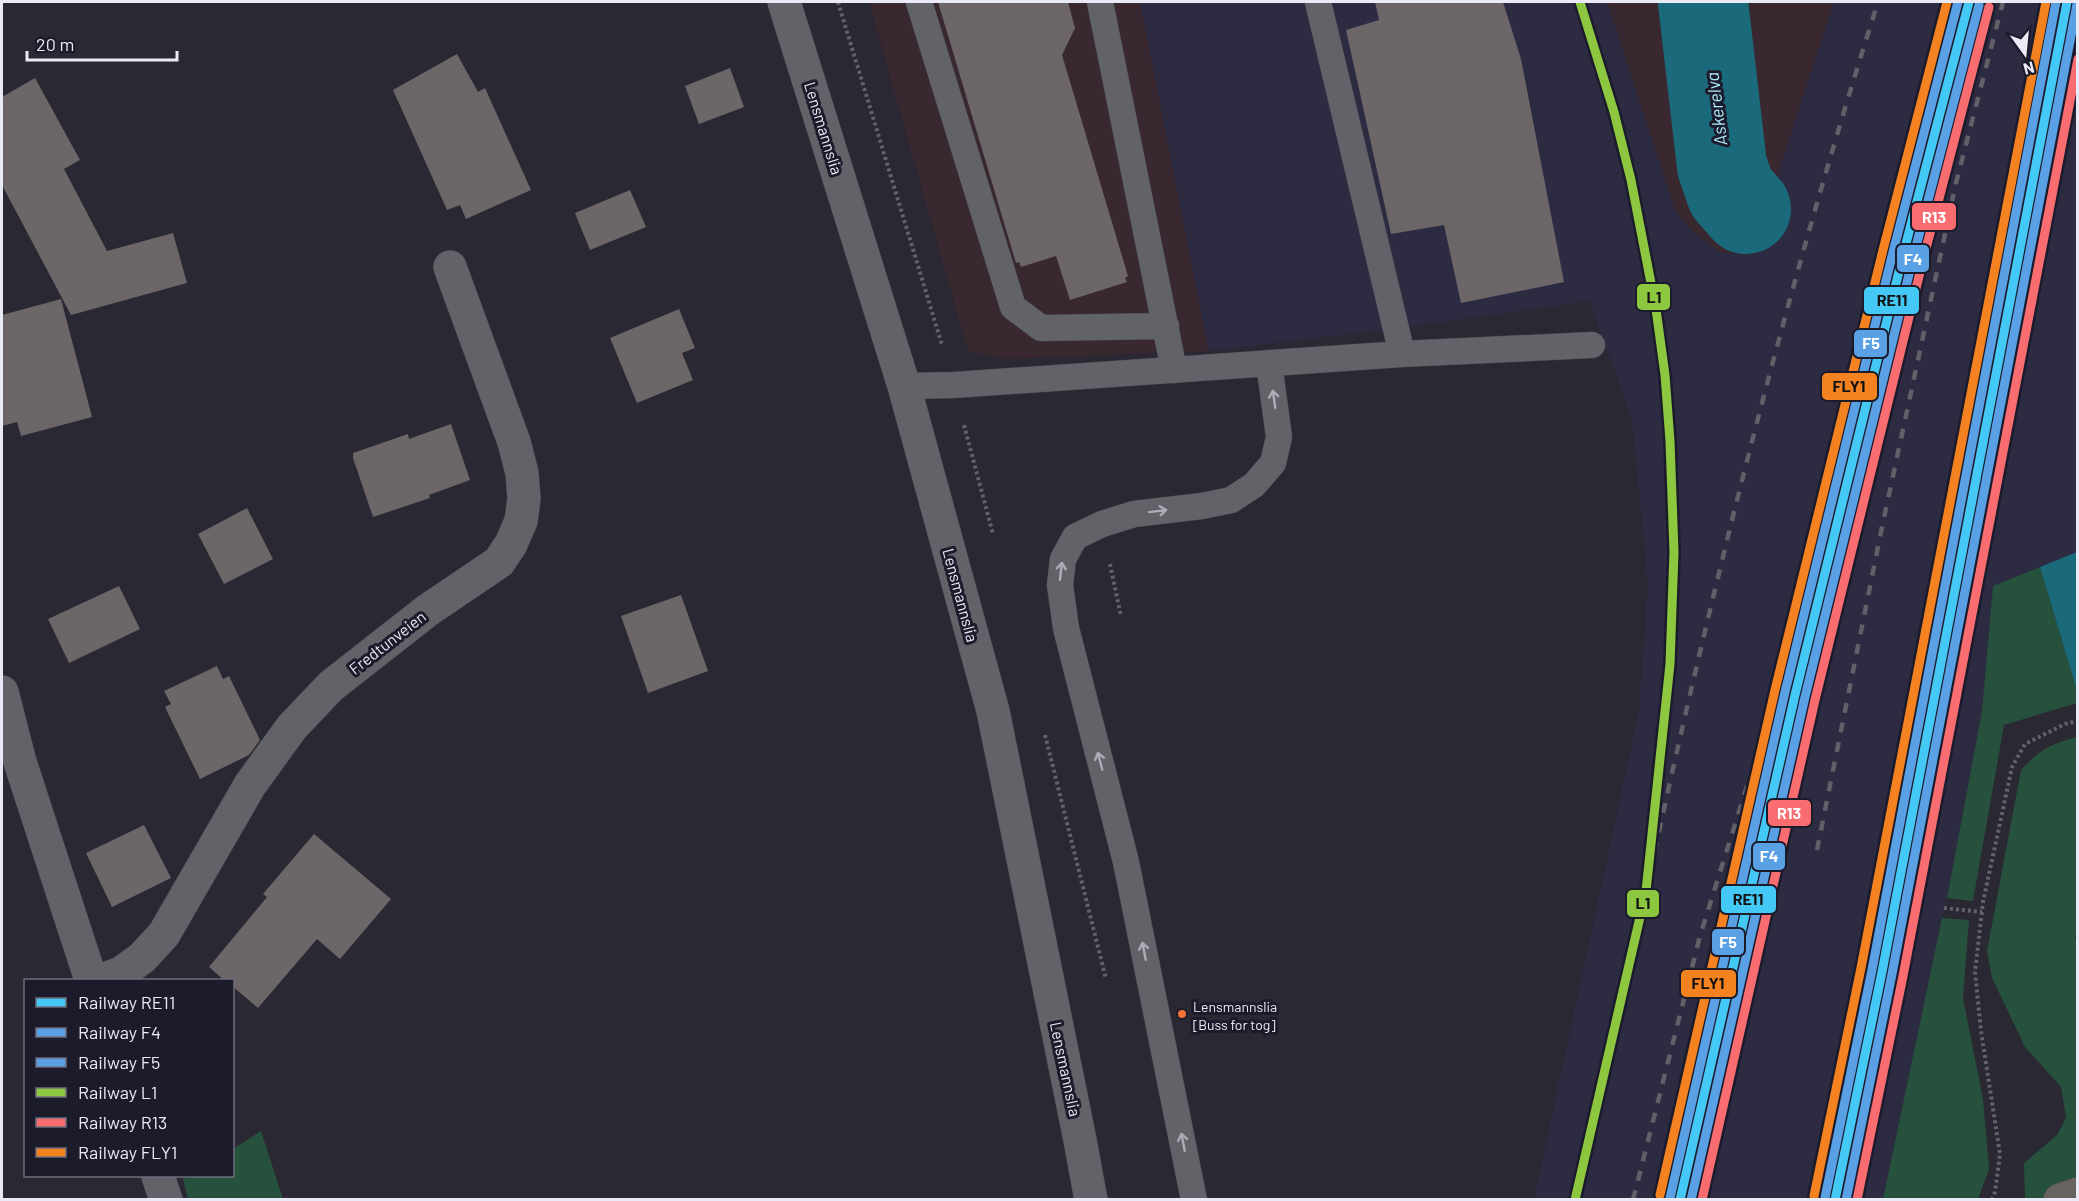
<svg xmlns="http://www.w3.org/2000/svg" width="2079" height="1201" font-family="Barlow,sans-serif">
<rect width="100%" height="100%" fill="#2a2832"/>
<path fill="#39282f" d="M869,2H1140L1209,351L1005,359L968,351Z
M1607,2H1834L1756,241L1743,252L1722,253L1697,236L1676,213Z"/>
<path fill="#2d2b42" d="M1140,2H1607L1676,213L1697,236L1722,253L1743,252L1756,241L1834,2H2077V552L1993,586L1982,711L1950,881L1883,1199H1534L1639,710L1648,585L1632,421L1590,301L1398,328L1209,351Z"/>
<path fill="#26513d" d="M2040,567L2077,691V703L2004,725L1973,901L1947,898L1982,711L1993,586Z
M2077,737L2078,925L2075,939L2078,944L2077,1199H2025L2024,1163L2058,1134L2066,1117L2061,1087L2025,1047L1992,978L1987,951L2021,770C2042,748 2049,745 2077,737Z
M1942,918L1969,920L1963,998L1983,1099L1989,1169L1978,1199H1883Z
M261,1131L283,1199H188L183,1179L189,1176H232L233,1149Z"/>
<path fill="#1b6a7b" d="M2077,552V691L2040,567Z"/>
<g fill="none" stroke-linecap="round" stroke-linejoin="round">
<path stroke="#1b6a7b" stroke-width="90" d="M1703,2L1722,166L1731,192L1746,209"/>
</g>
<path fill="#6c6669" d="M938,2H1068L1075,28L1062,55L1128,276L1125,278L1127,282L1070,300L1056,256L1021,267L1019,262L1016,263Z
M1375,2H1503L1521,59L1564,282L1461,303L1444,225L1391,234L1346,30L1379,20Z
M457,54L478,92L485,88L531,190L466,219L460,205L447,210L393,90Z
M730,68L744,107L699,124L685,86Z
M35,78L80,160L64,169L107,251L173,233L187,283L71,315L2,185V97Z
M630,190L646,227L590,250L575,213Z
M61,299L92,417L21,436L17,422L2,426V315Z
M679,309L695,348L682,353L693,380L637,403L610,338Z
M451,424L470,480L429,495L430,498L373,517L353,458V453L408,434L409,439Z
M247,508L273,559L224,584L198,534Z
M119,586L140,629L69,663L48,619Z
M681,595L708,671L648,693L621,616Z
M217,666L223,679L229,676L260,740L249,755L200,779L165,707L171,704L164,691Z
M144,825L171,878L112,907L86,853Z
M314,834L391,899L340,959L317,939L258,1008L232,986V981H225L209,967L267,897L263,894Z"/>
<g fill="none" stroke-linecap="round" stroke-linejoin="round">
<defs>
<path id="service" d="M919,2L1013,307L1041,328L1166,326
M1100,2L1174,370
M1318,2L1402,354
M904,386L954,385L1402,354L1592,345
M1194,1200L1126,862L1066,628L1060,585L1063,559L1075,537L1102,524L1134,514L1202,506L1231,500L1254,485L1273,463L1279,437L1269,363"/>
<path id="minor" d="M2,692L20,762L91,980
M102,980L121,973L142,958L164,934L250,785L292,727L331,686L428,610L499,562L511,544L521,521L524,499L522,473L514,442L450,267
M158,1176L166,1200"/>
<path id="tertiary" d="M784,2L904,386L993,711L1080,1140L1091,1200"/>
<path id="motorway" d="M2060,1200L2078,1194"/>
</defs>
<use href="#service" stroke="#46454e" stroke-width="27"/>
<use href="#minor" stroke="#46454e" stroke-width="34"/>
<use href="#tertiary" stroke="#46454e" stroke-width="34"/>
<use href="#motorway" stroke="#46454e" stroke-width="34"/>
<path stroke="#636269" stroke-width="4" stroke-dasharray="3 3" stroke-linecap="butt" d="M838,2L942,345
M964,425L993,534
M1110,564L1121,616
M1045,735L1106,979
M1944,908L1982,912
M1992,1200L1995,1192L2000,1154L1981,1031L1975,972L1983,902L2012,767L2025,744L2065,724L2078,721"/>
<use href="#service" stroke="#626269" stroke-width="26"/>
<use href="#minor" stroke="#626269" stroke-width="33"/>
<use href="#tertiary" stroke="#626269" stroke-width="33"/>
<use href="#motorway" stroke="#67635e" stroke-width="33"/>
<path stroke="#616068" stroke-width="4.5" stroke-dasharray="10 10" stroke-linecap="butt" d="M1817,850L1882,527L1956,183L2003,2
M1646,891C1711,591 1785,294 1878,2
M1633,1200L1700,936L1838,496L1903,255"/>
<defs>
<path id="rail-1" d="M1680,1200L1795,695L1903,255L1969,2
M1835,1200L1882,972L2067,2"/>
<path id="rail-2" d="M1691,1200L1805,697L1913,258L1979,5
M1846,1200L1892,974L2077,4"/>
<path id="rail-3" d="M1670,1198L1785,692L1893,252L1958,2
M1825,1198L1872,970L2056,2"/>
<path id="rail-4" d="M1575,1200L1646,891L1670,664L1674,552L1670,441L1665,375L1656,309L1631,180L1614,112L1580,2"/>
<path id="rail-5" d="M1702,1200L1815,700L1923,260L1989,7
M1857,1200L1903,976L2078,59"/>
<path id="rail-6" d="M1660,1195L1775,690L1883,250L1947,2
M1814,1196L1861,968L2046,2"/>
</defs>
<use href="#rail-1" stroke="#1c1b2c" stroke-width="14"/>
<use href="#rail-2" stroke="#1c1b2c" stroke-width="14"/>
<use href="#rail-3" stroke="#1c1b2c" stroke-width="14"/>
<use href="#rail-4" stroke="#1c1b2c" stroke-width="14"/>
<use href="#rail-5" stroke="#1c1b2c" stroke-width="14"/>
<use href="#rail-6" stroke="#1c1b2c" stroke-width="14"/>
<use href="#rail-1" stroke="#44c8f5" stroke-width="9"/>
<use href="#rail-2" stroke="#5aa0e4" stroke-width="9"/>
<use href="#rail-3" stroke="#5aa0e4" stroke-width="9"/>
<use href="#rail-4" stroke="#8dc63f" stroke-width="9"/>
<use href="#rail-5" stroke="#f96d71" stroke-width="9"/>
<use href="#rail-6" stroke="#f58220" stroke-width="9"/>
</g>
<defs><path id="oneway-shaft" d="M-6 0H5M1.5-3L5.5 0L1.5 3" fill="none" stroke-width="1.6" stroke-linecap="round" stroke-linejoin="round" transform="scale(1.5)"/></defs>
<g stroke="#adadb7">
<use href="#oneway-shaft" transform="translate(1274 399) rotate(-98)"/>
<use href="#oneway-shaft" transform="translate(1158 511) rotate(-7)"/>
<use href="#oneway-shaft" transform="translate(1061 571) rotate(-83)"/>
<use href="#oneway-shaft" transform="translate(1100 761) rotate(-105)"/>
<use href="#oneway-shaft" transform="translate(1144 951) rotate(-101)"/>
<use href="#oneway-shaft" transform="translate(1183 1142) rotate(-101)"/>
</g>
<circle fill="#f57335" stroke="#1c1b2c" stroke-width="2" cx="1182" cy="1014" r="5"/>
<g text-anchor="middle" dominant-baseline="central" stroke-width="6" stroke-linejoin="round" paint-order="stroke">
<g font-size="14" fill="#eaeaf6" stroke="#1c1b2c" text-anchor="start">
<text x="1193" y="1006">Lensmannslia<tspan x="1193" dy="18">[Buss for tog]</tspan></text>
</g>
<g font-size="16" fill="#eaeaf6" stroke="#1c1b2c">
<text transform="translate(824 128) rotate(73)">Lensmannslia</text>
<text transform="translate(961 595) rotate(75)">Lensmannslia</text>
<text transform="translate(387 642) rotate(-38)">Fredtunveien</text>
<text transform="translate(1066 1069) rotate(78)">Lensmannslia</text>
</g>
<g font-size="18" font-style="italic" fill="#a9e8f8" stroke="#1c1b2c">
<text transform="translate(1716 109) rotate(-97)">Askerelva</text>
</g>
</g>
<g stroke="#1c1b2c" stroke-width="2">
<rect x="1911" y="202" width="46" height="29" rx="6" fill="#f96d71"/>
<rect x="1896" y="244" width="34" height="29" rx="6" fill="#5aa0e4"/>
<rect x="1636" y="283" width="35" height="28" rx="6" fill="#8dc63f"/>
<rect x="1863" y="286" width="57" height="29" rx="6" fill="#44c8f5"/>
<rect x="1853" y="329" width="35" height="29" rx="6" fill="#5aa0e4"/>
<rect x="1821" y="372" width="57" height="29" rx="6" fill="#f58220"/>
<rect x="1767" y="799" width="45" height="28" rx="6" fill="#f96d71"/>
<rect x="1752" y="842" width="34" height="29" rx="6" fill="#5aa0e4"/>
<rect x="1720" y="885" width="57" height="29" rx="6" fill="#44c8f5"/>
<rect x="1626" y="889" width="34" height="29" rx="6" fill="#8dc63f"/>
<rect x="1711" y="928" width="34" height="28" rx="6" fill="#5aa0e4"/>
<rect x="1680" y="969" width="57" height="29" rx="6" fill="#f58220"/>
</g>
<g font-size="16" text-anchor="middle" font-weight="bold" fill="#fff">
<text x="1934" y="223">R13</text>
<text x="1913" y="265">F4</text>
<text x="1871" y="349">F5</text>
<text x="1789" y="819">R13</text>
<text x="1769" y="862">F4</text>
<text x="1728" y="948">F5</text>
</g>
<g font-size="16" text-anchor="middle" font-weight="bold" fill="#111">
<text x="1654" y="303">L1</text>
<text x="1892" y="306">RE11</text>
<text x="1849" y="392">FLY1</text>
<text x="1748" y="905">RE11</text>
<text x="1643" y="909">L1</text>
<text x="1708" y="989">FLY1</text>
</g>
<rect width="2079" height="1201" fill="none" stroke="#eaeaf6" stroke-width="6"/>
<rect x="24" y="979" width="210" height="198" fill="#1c1b2c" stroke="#6e6e7d" stroke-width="1.5"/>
<rect x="36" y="998" width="30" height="9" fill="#44c8f5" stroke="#6e6e7d" stroke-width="1.5"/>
<text x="78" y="1009" font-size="18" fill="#eaeaf6">Railway RE11</text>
<rect x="36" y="1028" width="30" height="9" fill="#5aa0e4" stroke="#6e6e7d" stroke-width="1.5"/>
<text x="78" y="1039" font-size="18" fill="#eaeaf6">Railway F4</text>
<rect x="36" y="1058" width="30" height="9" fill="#5aa0e4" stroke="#6e6e7d" stroke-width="1.5"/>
<text x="78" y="1069" font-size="18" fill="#eaeaf6">Railway F5</text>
<rect x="36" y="1088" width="30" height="9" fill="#8dc63f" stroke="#6e6e7d" stroke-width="1.5"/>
<text x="78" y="1099" font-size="18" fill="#eaeaf6">Railway L1</text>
<rect x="36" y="1118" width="30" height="9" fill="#f96d71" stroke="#6e6e7d" stroke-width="1.5"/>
<text x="78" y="1129" font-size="18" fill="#eaeaf6">Railway R13</text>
<rect x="36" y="1148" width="30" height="9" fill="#f58220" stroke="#6e6e7d" stroke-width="1.5"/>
<text x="78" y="1159" font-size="18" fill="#eaeaf6">Railway FLY1</text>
<g transform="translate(2025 54) rotate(165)" stroke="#1c1b2c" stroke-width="4.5" paint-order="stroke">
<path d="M0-4.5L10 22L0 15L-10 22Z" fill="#eaeaf6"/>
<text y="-9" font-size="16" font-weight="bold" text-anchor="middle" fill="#eaeaf6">N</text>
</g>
<path d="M27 51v9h150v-9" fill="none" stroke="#eaeaf6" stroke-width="3"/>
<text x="36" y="51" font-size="18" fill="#eaeaf6" stroke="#1c1b2c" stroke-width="4.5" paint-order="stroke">20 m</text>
</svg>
